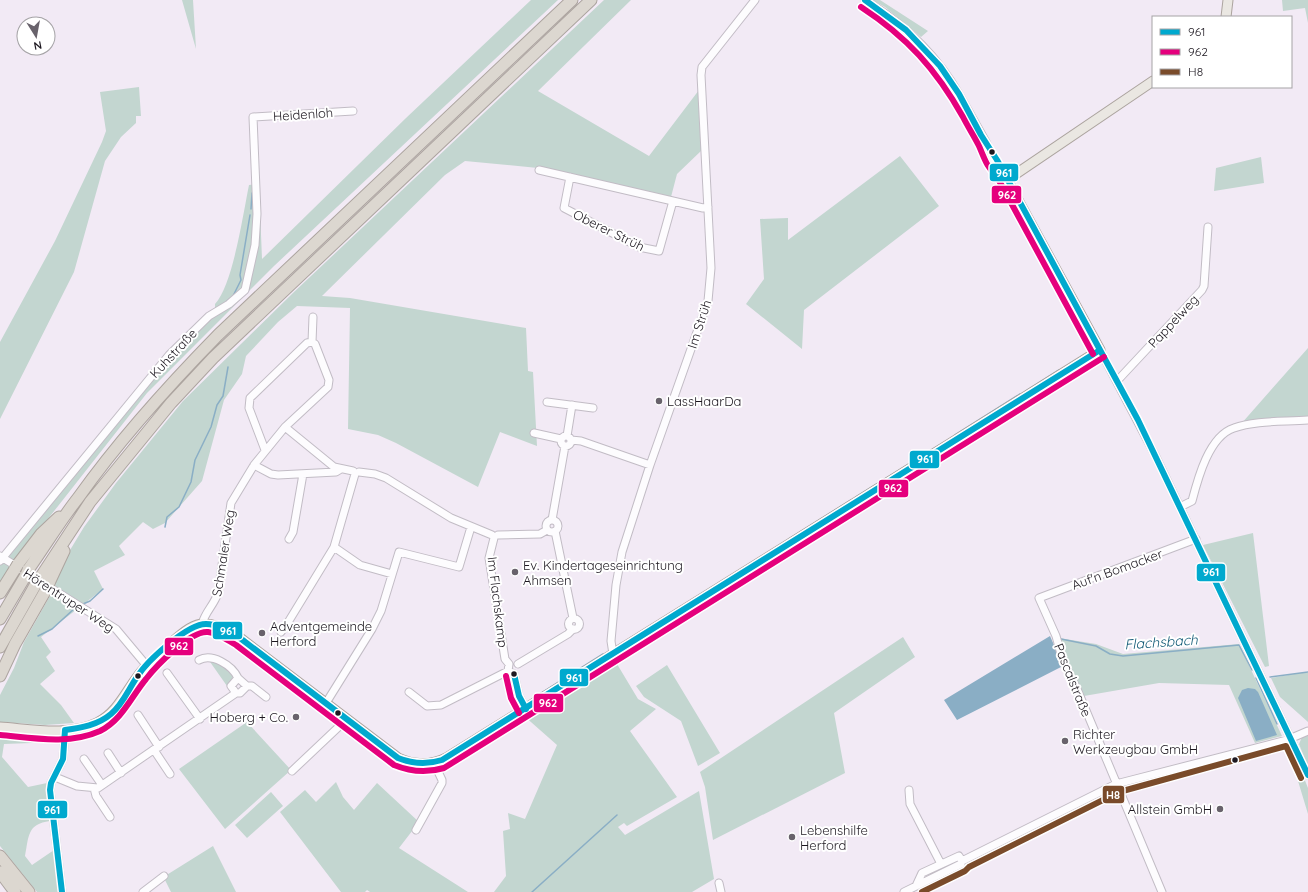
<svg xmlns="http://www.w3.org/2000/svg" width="1308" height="892" font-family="Quicksand,sans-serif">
<rect width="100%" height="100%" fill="#f2eaf5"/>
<path fill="#c3d6d0" d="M182,0H193L196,49Z
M531,0H558L274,266L147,393L14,562L5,557L171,354L215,312V304C233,285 243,214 249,185L259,184L262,259L406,118Z
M604,0H631L538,91L649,156L699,90L702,150L677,174L671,197L538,168L465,161L445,175L322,296L350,298L526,328L528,371L533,372L537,446L500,432L478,487L396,443L378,435L348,429L350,308L297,306L278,322L246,356L242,374L224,400L202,481L165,523L153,529L143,522L119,546L125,555L94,571L103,589L41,637L51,652L46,657L55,671L40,684L61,705L74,723L45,725L0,722V695L14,668L24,642L51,594L60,599L65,594L54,586L59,575L61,565L84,527L116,483L183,401L294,292Z
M872,0H880L928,31L921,37L885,7Z
M1282,0H1308V23L1305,8L1283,11Z
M139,87L141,116H136V123L121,137L105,161L74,272L0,419V342L55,241L102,142L106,131L100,92Z
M900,156L939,206L804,310L802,349L746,304L764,279L760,219L788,218V240Z
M1261,157L1264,183L1214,191L1216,168Z
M1308,348V417L1241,424Z
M1253,533L1269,666L1265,667L1203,545Z
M5,563L11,566L0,584V564Z
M903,637L915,657L834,713L845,773L713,840L705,787L700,772Z
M1059,638L1096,644L1123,654L1239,644L1282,736L1255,743L1229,685L1159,683L1084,696L1064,659Z
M208,659L219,662L235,675L227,686Z
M609,659H614L638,699L656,709L630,731L677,797L627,826L624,823L618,827L625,835L699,791L714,879L692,892H494L506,876L503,831L510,829L508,813L525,819L557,745L523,715Z
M667,665L720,753L698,766L681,721L644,697L636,686Z
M1300,673H1308V722L1280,697L1271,678Z
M247,722L291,770L225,829L179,769Z
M1308,735V767L1299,744L1302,737Z
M0,736L46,739L31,743L4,744L2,757L28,787L47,783L50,821C27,824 29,836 25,856L32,865L54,850L60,892H37L0,846Z
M1283,745L1292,748L1308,788V814L1298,781Z
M336,782L343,797L354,810L377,783L419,822L399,848L468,892H370L367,890L365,892H341L280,812L305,790L316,802Z
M271,792L283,806L247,838L235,825Z
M213,846L236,892H171L165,880V876Z"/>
<path fill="#8aaec5" d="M1050,636L1061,661V667L957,720L944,700Z
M1248,688L1255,689L1258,692L1277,735L1256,741L1238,698L1242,690Z"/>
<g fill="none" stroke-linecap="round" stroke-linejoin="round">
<path stroke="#8aaec5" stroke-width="1.5" d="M251,209L252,193
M227,301L233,296L241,280L240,275L250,215
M1026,391L1059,370
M955,435L1020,394
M927,453L943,443
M856,497L922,456
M165,527L167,517L179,507L191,482L195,460L211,427L217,405L223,396L228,367
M789,539L851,500
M83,604L90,601L103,589
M38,636L52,629L75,608
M1061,639L1096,646L1110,654L1123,656L1239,645L1252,670
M1270,677L1308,672
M1256,678L1277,724
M532,699L603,654
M532,892L617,815"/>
<defs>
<path id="minor" d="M865,0C904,24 936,54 959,94C968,110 977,126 986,142C991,152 993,164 1002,170
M539,170L703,208L708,207
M570,177L564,208L639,247L659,251L673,201
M312,342L313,317
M1100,350L1155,455L1308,775
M1117,381L1202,290L1204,286L1208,227
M547,402L593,408
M285,427L334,467L353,471
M534,433L561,439
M561 441a5 5 0 1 1 10 0a5 5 0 1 1-10 0Z
M567,436L572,405
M571,440L581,441L650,465
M265,450L249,408L250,398L307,343L312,342
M254,465L285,427L328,387L329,380L315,344L312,342
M359,472L375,474L386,478L451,518L492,535
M1180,507L1192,501C1198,478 1209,436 1234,428C1255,420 1286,422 1308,420
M552,520L565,446
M546 526a6 6 0 1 1 12 0a6 6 0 1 1-12 0Z
M555,531L573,618
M498,535L540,534L547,530
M494,538L489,558L505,659L509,664L508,671L514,674
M289,539L293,532L303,474
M334,547L360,565L392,574
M0,556L116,629L147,666
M0,561L169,355L209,316L229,304L245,290L255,245L257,214L253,117L353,111
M568.5 624a5.5 5.5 0 1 1 11 0a5.5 5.5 0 1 1-11 0Z
M202,624C205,612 214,605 218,593L231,503L254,465L271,474L278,475L336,472L341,469
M281,632L287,624L334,547L355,474
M613,654L611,641L616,585L622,552L650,465L708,301L711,268L701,75L702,67L755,0
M199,660C212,653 232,665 238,678
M518,664L568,634L573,629
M167,673L200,719
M514,674L519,696L526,709
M238,678L247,686L240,693H236L231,686Z
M247,686H252L266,697
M409,692L427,706L441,705L508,671
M326,703L372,629L381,611L399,552L459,567L471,527
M138,715L159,747
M154,750L170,774
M108,753L121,773
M84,759L102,785
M292,771L347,719
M55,777L77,786L98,788L236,693
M94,788L96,796L110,817
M909,790L910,804L941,864
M416,830L442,783V780L434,763
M719,883L721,892
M916,886L922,873L959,856L962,861
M62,892L50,790L51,783L63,759L65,730
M143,892L164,876
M904,892L961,864L962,861L1116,784L1287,740L1308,731
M1162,892L1077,689L1063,661L1056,636L1039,598L1196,539"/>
<path id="major" d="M1226,17L1228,0
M0,727C30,729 69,737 97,723C118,712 125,693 138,676C146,665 157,657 166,648C196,620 204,616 240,638L398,758C415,766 431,766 448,757L1100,350L1007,180L1153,81"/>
<path id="highway" d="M18,564L41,534L59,517
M28,570C45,546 60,521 78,498C120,439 168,386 218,335L572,0
M40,578L90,502L171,403L213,358L591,0
M49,583L64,551
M0,593L15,569
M0,619L26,575
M0,647L37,582
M0,676L15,644L47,588
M0,856L29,892
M0,872L15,892"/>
</defs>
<use href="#minor" stroke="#c2bcc5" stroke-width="9"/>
<use href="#major" stroke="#aca49f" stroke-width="11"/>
<use href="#highway" stroke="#aca49f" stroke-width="13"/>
<use href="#minor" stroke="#fdfcfe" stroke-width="7"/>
<use href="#major" stroke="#eae7e2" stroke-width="9"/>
<use href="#highway" stroke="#dcd7d0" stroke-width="11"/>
<defs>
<path id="highway-bridge" d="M15,569L18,564
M26,575L28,570
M37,582L40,578
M47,588L49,583"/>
</defs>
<use href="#highway-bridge" stroke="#aca49f" stroke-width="13" stroke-linecap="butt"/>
<use href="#highway-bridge" stroke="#dcd7d0" stroke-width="11"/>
<defs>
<path id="bus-1" d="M865,0L906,30L940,66L959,94L981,135L997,160L1138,420L1308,775
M514,674L519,696L526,709
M65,730C81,728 98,725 111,714C123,704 128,690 137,677C147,661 187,624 206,624C218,624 230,632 240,638L398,758C413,764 426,765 442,760L1100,350
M62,892L50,790L51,783L63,759L65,730"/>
<path id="bus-2" d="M861,7C907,37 936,69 963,117C968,127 974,136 979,146C984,157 987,168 996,175L1093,354
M506,676L511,698L519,713
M0,735C33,738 69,745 100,731C122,720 131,697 146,679C156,666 191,630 208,632C218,633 227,640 236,645L394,765C411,772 427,773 444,768L1104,357"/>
<path id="bus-3" d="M922,892L965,871L969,867L1119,792L1286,746L1301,778"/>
</defs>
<use href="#bus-1" stroke="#fff" stroke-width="9"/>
<use href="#bus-2" stroke="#fff" stroke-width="9"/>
<use href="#bus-3" stroke="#fff" stroke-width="9"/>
<use href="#bus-1" stroke="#00a9ce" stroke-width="6"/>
<use href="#bus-2" stroke="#e5007d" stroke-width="6"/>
<use href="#bus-3" stroke="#7a4b2a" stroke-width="6"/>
</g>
<g fill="#1d1820" stroke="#fff" stroke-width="1.5">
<circle cx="992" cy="152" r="3.5"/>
<circle cx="514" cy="674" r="3.5"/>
<circle cx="138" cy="676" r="3.5"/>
<circle cx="338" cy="713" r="3.5"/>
<circle cx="1235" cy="760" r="3.5"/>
</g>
<g fill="#68626b" stroke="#fff" stroke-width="1.5">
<circle cx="659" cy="401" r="4"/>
<circle cx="515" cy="572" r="4"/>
<circle cx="262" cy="633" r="4"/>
<circle cx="296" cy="717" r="4"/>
<circle cx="1065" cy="741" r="4"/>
<circle cx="1220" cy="809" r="4"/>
<circle cx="792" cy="837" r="4"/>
</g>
<g text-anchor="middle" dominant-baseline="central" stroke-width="4" stroke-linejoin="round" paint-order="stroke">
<g font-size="13" fill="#1d1820" stroke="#fff">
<text transform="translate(303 114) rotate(-4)">Heidenloh</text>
<text transform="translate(609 230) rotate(26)">Oberer Strüh</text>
<text transform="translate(1173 321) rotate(-47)">Pappelweg</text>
<text transform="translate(699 324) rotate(-72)">Im Strüh</text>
<text transform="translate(173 353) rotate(-47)">Kuhstraße</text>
<text transform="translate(223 553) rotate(-81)">Schmaler Weg</text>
<text transform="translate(1117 569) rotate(-20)">Auf'n Bomacker</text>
<text transform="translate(69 600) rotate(33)">Hörentruper Weg</text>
<text transform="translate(498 602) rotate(83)">Im Flachskamp</text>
<text transform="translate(1073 680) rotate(68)">Pascalstraße</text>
</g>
<g font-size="13" fill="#1d1820" stroke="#fff" text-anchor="start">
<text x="667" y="401">LassHaarDa</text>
<text x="523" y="565">Ev. Kindertageseinrichtung<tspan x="523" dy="15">Ahmsen</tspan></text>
<text x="270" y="626">Adventgemeinde<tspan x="270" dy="15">Herford</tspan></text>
<text x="288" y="717" text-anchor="end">Hoberg + Co.</text>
<text x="1073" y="734">Richter<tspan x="1073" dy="15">Werkzeugbau GmbH</tspan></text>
<text x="1212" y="809" text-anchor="end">Allstein GmbH</text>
<text x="800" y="830">Lebenshilfe<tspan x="800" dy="15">Herford</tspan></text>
</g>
<g font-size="14" font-style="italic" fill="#0f5875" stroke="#fff">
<text transform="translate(1161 642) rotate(-4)">Flachsbach</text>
</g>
</g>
<g stroke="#fff" stroke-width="1.5">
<rect x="989" y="163" width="30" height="19" rx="4" fill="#00a9ce"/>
<rect x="991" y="185" width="31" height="19" rx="4" fill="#e5007d"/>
<rect x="909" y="450" width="31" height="19" rx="4" fill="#00a9ce"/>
<rect x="878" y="479" width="31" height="19" rx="4" fill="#e5007d"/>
<rect x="1196" y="563" width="30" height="19" rx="4" fill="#00a9ce"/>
<rect x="212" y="621" width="31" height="19" rx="4" fill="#00a9ce"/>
<rect x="164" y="637" width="30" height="19" rx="4" fill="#e5007d"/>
<rect x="559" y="668" width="30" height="19" rx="4" fill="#00a9ce"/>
<rect x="533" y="693" width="31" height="20" rx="4" fill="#e5007d"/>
<rect x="1102" y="785" width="23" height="19" rx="4" fill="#7a4b2a"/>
<rect x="37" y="800" width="31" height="19" rx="4" fill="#00a9ce"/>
</g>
<g font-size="11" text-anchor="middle" font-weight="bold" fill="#fff">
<text x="1004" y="177">961</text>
<text x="1007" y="199">962</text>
<text x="925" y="463">961</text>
<text x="893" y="492">962</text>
<text x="1211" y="576">961</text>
<text x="228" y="635">961</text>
<text x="179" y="650">962</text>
<text x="574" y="682">961</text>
<text x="548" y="707">962</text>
<text x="1113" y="799">H8</text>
<text x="52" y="814">961</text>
</g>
<rect x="1152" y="16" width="140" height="72" fill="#ffffff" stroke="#a5a3a6"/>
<rect x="1160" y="29" width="20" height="6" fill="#00a9ce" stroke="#a5a3a6"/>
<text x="1188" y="36" font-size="12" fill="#1d1820">961</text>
<rect x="1160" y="49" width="20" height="6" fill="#e5007d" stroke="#a5a3a6"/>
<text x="1188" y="56" font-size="12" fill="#1d1820">962</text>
<rect x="1160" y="69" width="20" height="6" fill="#7a4b2a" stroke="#a5a3a6"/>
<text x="1188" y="76" font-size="12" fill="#1d1820">H8</text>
<g transform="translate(36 36) rotate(169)"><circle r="19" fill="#ffffff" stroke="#a5a3a6"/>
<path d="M0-3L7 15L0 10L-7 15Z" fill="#68626b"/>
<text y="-6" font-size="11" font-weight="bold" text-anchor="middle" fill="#1d1820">N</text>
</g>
</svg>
